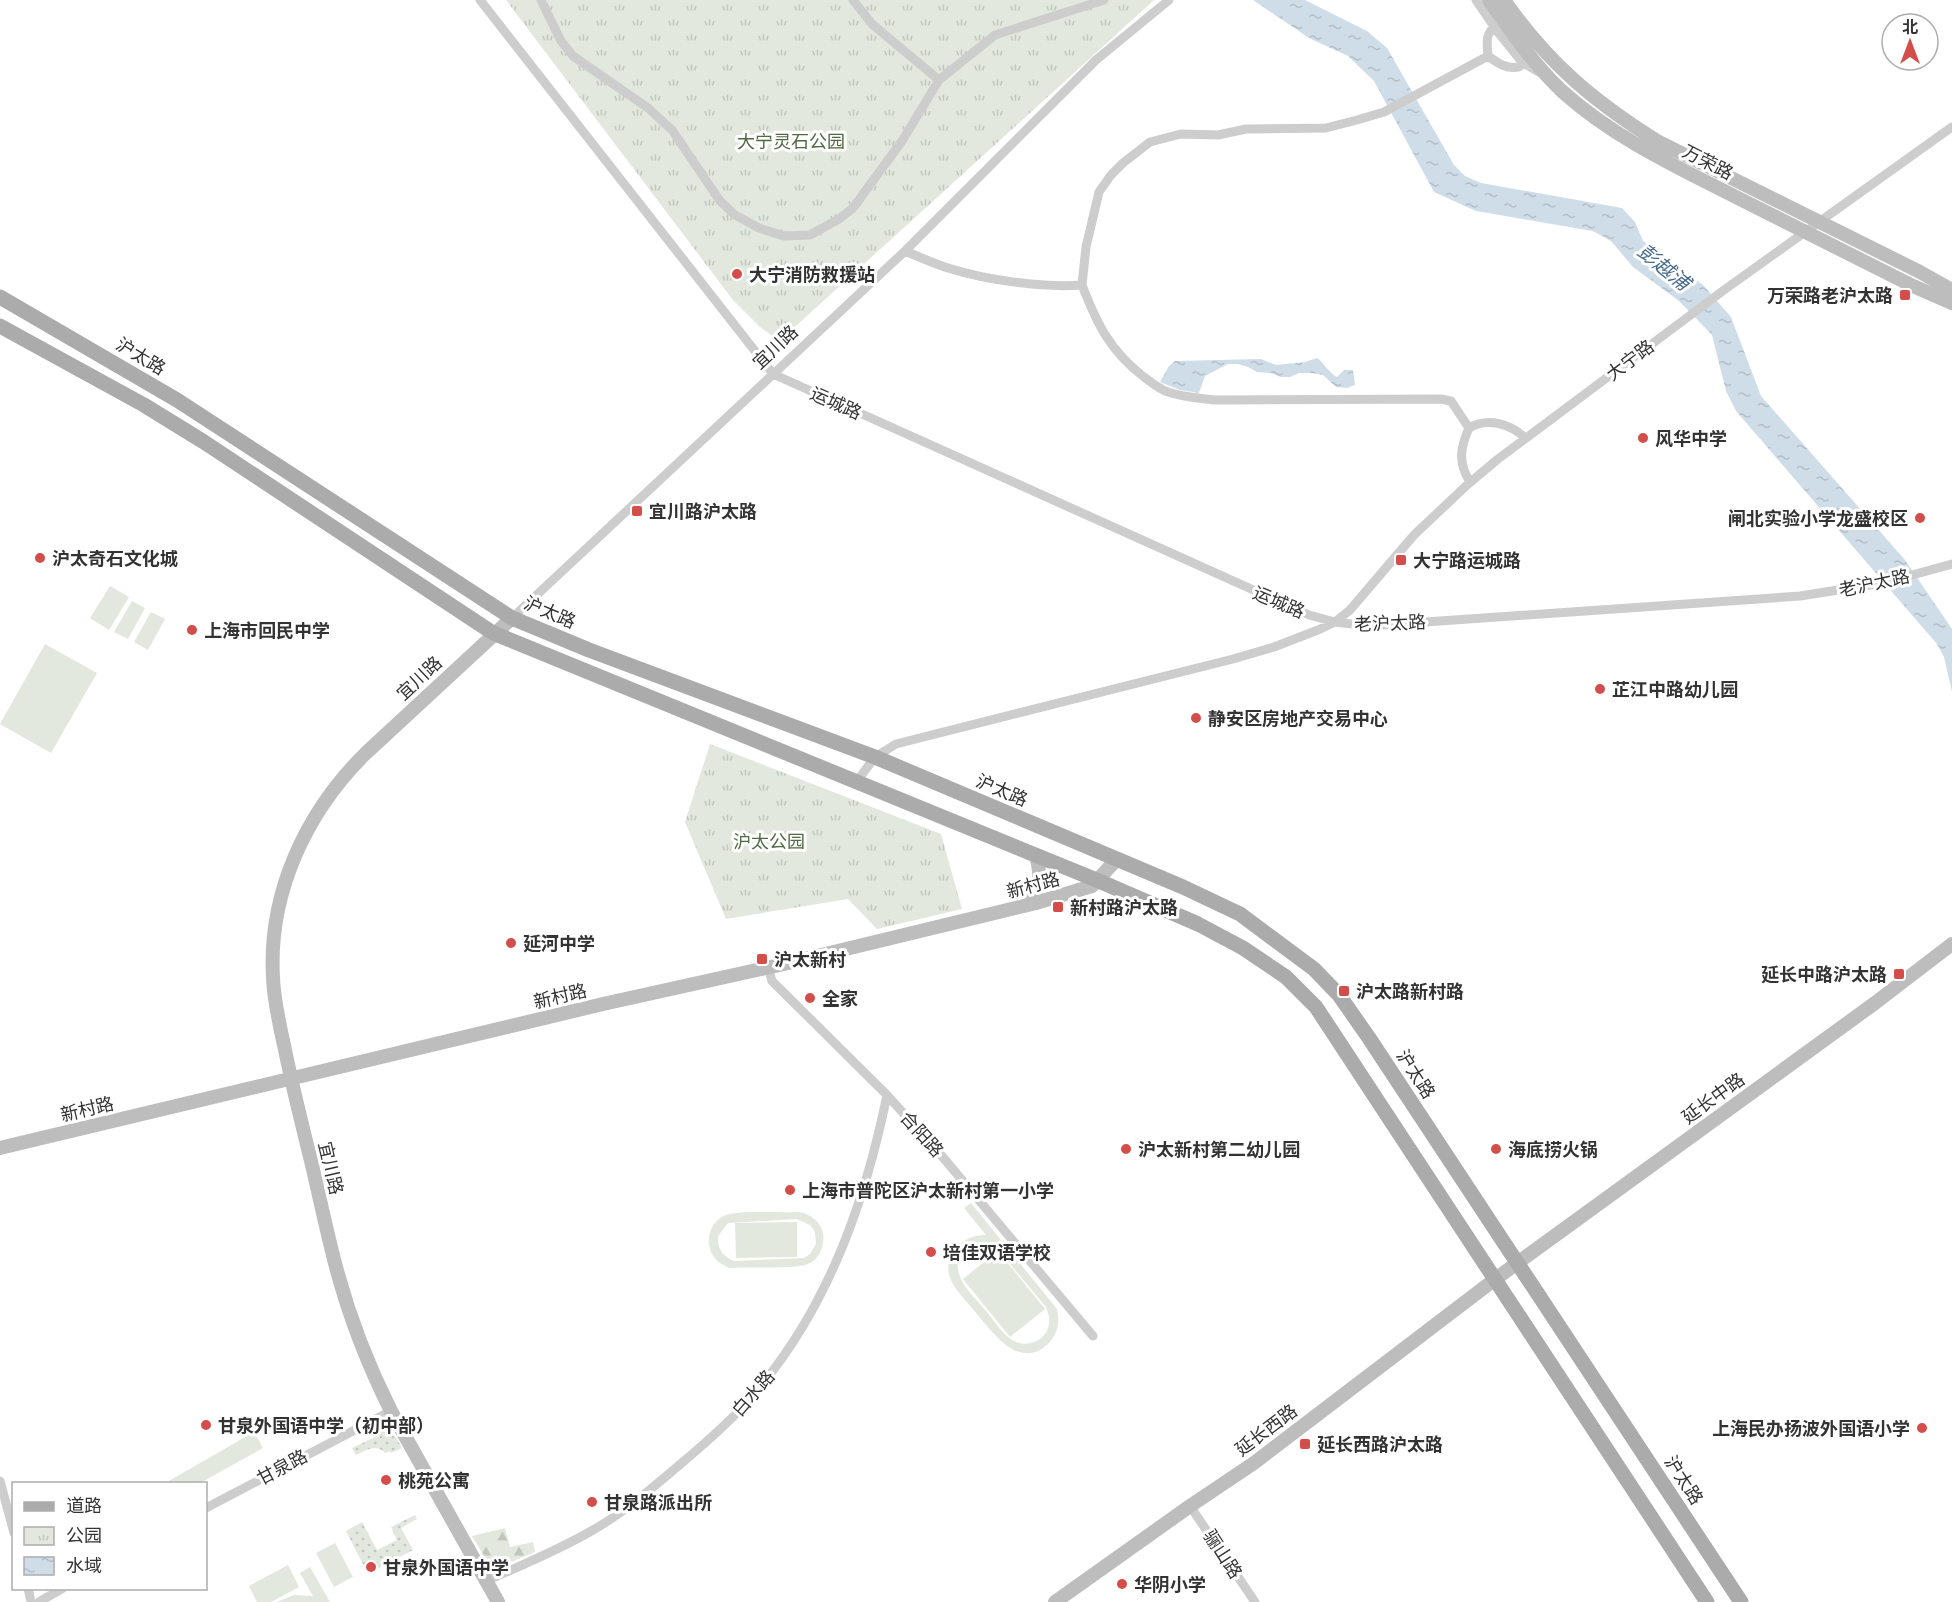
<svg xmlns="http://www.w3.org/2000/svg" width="1952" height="1602" font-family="'Public Sans','Noto Sans SC',sans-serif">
<defs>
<pattern id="grass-dots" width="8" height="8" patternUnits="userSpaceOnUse" patternTransform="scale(1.5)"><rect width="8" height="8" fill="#e2e8dd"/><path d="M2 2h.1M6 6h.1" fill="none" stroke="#c2c7be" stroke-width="1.8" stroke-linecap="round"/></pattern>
<pattern id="forest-firs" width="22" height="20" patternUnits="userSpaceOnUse" patternTransform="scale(1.5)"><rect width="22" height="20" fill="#e2e8dd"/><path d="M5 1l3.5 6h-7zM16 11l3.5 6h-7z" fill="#c2c7be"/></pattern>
<pattern id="park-tufts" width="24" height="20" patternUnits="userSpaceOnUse" patternTransform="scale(1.5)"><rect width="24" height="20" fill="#e2e8dd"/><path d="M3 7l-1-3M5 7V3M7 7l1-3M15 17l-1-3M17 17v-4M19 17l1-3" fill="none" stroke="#c2c7be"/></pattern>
<pattern id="water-ripples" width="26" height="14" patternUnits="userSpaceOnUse" patternTransform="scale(1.5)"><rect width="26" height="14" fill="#cfdde8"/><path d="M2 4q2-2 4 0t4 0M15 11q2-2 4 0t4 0" fill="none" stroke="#b2bec7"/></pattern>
</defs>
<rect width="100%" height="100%" fill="#fff"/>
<path fill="url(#grass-dots)" d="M380,1429C393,1432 396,1437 402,1448L391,1453L390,1451L385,1453C377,1443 366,1450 356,1455L352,1448L375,1437L372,1430Z
M415,1515L417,1519L401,1528L413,1550L368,1574L346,1531L362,1522L377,1550L397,1540L391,1527Z"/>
<path fill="url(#forest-firs)" d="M505,1528L510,1547L533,1542L535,1552L499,1567L490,1566L472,1536Z"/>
<path fill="url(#park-tufts)" d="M506,0H1154L786,335H771L760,327L733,300Z
M710,744L941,834L962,909L877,929L848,899L726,919L685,822Z"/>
<path fill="#e2e8dd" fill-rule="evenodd" d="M110,586L129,597L109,630L90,618Z
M132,601L145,608L128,639L114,632Z
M151,612L165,619L148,650L134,642Z
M45,644L97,673L51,753L0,724Z
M971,1203L1057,1309C1060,1321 1058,1333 1049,1343C1020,1372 993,1333 976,1313C969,1304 959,1294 953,1284C938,1259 961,1234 986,1235L964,1208ZM983,1242L995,1246L1046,1307C1050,1317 1051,1325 1045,1334C1038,1343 1026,1346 1016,1342C1004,1337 995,1322 987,1312C975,1297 950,1277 960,1256C965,1247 973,1243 983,1242Z
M800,1212C811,1215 820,1221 823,1233C825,1245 820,1259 808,1264C797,1269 745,1267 729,1268C718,1263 711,1257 709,1245C707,1233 714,1219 726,1215C740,1210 784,1213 800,1212ZM797,1219L810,1225L815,1232L816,1244L810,1254L804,1258L734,1261C722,1256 717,1248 718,1236L728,1223Z
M797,1222V1257L736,1258L735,1223Z
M998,1251L1045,1309L1010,1337L963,1279Z
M254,1432L263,1448L200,1483H168L167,1482Z
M335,1543L353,1577L334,1587L316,1553Z
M288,1565L299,1587L271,1602H257L249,1586Z
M310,1567L330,1602H277L294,1595L313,1596L300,1573Z"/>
<path fill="url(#water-ripples)" d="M1253,0H1305L1367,31L1387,48L1454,165L1465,176L1481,183L1622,208L1635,222L1643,241L1703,285L1731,317L1761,396L1905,560L1952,629V692L1944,657L1937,644L1736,411L1726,391L1712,335L1679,301L1633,267L1611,241L1593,231L1476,211L1434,192L1374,81L1348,56L1309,38Z
M1317,358C1325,364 1328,372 1337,377L1344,370H1353L1355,385L1347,388L1336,387L1323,375L1313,373H1299L1290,377H1281L1271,373L1257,372L1248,367L1238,364H1228L1205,376L1199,393L1180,390L1160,382L1169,366L1175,361L1261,359L1276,365L1305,362Z"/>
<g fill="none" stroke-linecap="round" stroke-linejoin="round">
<path stroke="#cdcdcd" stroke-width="9" d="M480,0L773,374L1309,615L1335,622L1368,626L1800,596L1883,583L1952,564
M541,0L561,41L573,56L648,108L672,130L720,201L735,215L759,228L784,236L810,235L839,219L853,208L902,141L939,80
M853,0L872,24L939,80L995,35L1104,0
M1476,0L1497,31L1522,62L1539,72
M1488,56C1487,44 1485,35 1494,27
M905,251C919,257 933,263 948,268C986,280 1043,288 1082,285C1097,324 1110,351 1144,377C1151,382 1159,389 1168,392C1183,397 1198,398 1214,400L1441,399L1451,401L1469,428C1460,448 1458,463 1470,482
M1082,285L1086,247L1099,192L1111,175L1123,163L1150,142L1181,134L1218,135L1246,129L1326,128L1357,120L1384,112L1488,56C1499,64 1506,69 1519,67L1522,62
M1469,428C1488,417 1511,424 1525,438
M512,618L905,251L1096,60L1169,0
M857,781L875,757L896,744L1233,659L1274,647L1318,630L1335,622L1350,610L1414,535L1467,485L1498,459L1724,290L1952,127
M768,967L772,981L887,1095L941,1155L1093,1336
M0,1481L14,1533
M1190,1506L1255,1602
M206,1508L391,1411
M486,1581C522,1565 559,1550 593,1530C623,1513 650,1490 677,1467C708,1441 739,1414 764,1382C831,1299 866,1198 887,1095
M28,1588L31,1602
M39,1602L63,1588"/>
<path stroke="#bdbdbd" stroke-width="14" d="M1489,0C1511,32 1535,66 1563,92C1613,137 1675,166 1734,196C1794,226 1854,256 1913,286L1952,303
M1504,0C1547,62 1593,101 1657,141L1920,272L1952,290
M1029,904C1041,888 1041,874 1036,855
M0,1148L603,1004L784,964L1036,903L1092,886L1117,859
M498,1602L391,1411C368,1365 349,1316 336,1267C327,1233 320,1199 312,1165C302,1125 292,1085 284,1045C279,1023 274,1000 273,978C268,893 306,812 366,753L512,618
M1055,1602L1190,1506L1254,1463L1494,1280L1875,1003L1952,944"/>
<path stroke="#ababab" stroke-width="15" d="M0,297L177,400L512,618L589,650L875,757L1183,887L1240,914L1314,969L1339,995L1369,1038L1741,1602
M0,326L144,405L204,442L493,633L1099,881L1198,924L1243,948L1286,977L1316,1007L1707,1602"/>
</g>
<g fill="#d34e4b" stroke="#fff" stroke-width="2">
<circle cx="737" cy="274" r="6"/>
<rect x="1899" y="289" width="12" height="12" rx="3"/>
<circle cx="1643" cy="438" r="6"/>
<rect x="631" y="505" width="12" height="12" rx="3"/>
<circle cx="1920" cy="518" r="6"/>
<circle cx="40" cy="558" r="6"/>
<rect x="1395" y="554" width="12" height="12" rx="3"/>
<circle cx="192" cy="630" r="6"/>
<circle cx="1600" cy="689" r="6"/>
<circle cx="1196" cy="718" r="6"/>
<rect x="1052" y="901" width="12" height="12" rx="3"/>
<circle cx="511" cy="943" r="6"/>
<rect x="756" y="953" width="12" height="12" rx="3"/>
<rect x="1893" y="968" width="12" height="12" rx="3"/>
<rect x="1338" y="985" width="12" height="12" rx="3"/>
<circle cx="810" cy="998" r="6"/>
<circle cx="1126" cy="1149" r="6"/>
<circle cx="1496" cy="1149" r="6"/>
<circle cx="790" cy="1190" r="6"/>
<circle cx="931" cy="1252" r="6"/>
<circle cx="206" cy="1425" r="6"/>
<circle cx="1922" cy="1428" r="6"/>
<rect x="1299" y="1438" width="12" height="12" rx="3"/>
<circle cx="386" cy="1480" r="6"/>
<circle cx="592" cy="1502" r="6"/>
<circle cx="371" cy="1567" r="6"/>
<circle cx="1122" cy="1584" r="6"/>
</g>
<g text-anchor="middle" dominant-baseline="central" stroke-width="6" stroke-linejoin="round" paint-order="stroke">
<g font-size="18" fill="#526a44" stroke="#fff">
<text x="791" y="141">大宁灵石公园</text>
<text x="769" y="841">沪太公园</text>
</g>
<g font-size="18" fill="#333" stroke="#fff">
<text transform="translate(1708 162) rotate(27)">万荣路</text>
<text transform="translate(775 347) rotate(-43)">宜川路</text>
<text transform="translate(141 356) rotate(31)">沪太路</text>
<text transform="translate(1630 360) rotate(-37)">大宁路</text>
<text transform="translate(836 403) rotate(24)">运城路</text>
<text transform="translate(1874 583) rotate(-12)">老沪太路</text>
<text transform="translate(1279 602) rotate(23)">运城路</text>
<text transform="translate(550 612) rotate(23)">沪太路</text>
<text transform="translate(1390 623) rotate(-2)">老沪太路</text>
<text transform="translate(419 678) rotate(-43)">宜川路</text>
<text transform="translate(1002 790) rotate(23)">沪太路</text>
<text transform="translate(1033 885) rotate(-15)">新村路</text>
<text transform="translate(560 996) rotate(-13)">新村路</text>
<text transform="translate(1416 1074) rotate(57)">沪太路</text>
<text transform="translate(1713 1098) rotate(-36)">延长中路</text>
<text transform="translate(87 1109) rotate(-13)">新村路</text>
<text transform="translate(922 1134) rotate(48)">合阳路</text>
<text transform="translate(331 1168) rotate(77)">宜川路</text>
<text transform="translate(753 1393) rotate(-49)">白水路</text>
<text transform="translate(1266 1430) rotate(-37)">延长西路</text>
<text transform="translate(282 1467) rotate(-28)">甘泉路</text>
<text transform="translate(1684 1480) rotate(57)">沪太路</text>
<text transform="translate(1223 1554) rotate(57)">骊山路</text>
</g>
<g font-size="18" font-weight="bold" fill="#333" stroke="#fff" text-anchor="start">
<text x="749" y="274">大宁消防救援站</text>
<text x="1893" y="295" text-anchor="end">万荣路老沪太路</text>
<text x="1655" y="438">风华中学</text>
<text x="649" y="511">宜川路沪太路</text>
<text x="1908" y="518" text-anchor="end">闸北实验小学龙盛校区</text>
<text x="52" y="558">沪太奇石文化城</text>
<text x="1413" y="560">大宁路运城路</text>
<text x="204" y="630">上海市回民中学</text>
<text x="1612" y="689">芷江中路幼儿园</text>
<text x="1208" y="718">静安区房地产交易中心</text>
<text x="1070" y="907">新村路沪太路</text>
<text x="523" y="943">延河中学</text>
<text x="774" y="959">沪太新村</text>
<text x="1887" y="974" text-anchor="end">延长中路沪太路</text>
<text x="1356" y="991">沪太路新村路</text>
<text x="822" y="998">全家</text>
<text x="1138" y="1149">沪太新村第二幼儿园</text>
<text x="1508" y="1149">海底捞火锅</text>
<text x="802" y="1190">上海市普陀区沪太新村第一小学</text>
<text x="943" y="1252">培佳双语学校</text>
<text x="218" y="1425">甘泉外国语中学（初中部）</text>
<text x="1910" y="1428" text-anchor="end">上海民办扬波外国语小学</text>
<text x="1317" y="1444">延长西路沪太路</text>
<text x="398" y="1480">桃苑公寓</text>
<text x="604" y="1502">甘泉路派出所</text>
<text x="383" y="1567">甘泉外国语中学</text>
<text x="1134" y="1584">华阴小学</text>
</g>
<g font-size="20" font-style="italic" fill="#486c8d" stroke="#fff">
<text transform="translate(1664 267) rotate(39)">彭越浦</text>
</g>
</g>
<rect x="12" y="1482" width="195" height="108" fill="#ffffff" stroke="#adadad" stroke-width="1.5"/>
<rect x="24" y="1502" width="30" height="9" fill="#ababab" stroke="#adadad" stroke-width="1.5"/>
<text x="66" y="1512" font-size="18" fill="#333333">道路</text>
<rect x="24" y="1527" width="30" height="18" fill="url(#park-tufts)" stroke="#adadad" stroke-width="1.5"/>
<text x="66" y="1542" font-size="18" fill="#333333">公园</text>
<rect x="24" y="1557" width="30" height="18" fill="url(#water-ripples)" stroke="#adadad" stroke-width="1.5"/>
<text x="66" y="1572" font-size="18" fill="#333333">水域</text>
<g transform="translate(1910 42)"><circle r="28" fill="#ffffff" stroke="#adadad" stroke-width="1.5"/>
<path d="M0-4.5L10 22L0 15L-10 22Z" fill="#d34e4b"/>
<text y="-9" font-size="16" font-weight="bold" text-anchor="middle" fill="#333333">北</text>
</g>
</svg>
